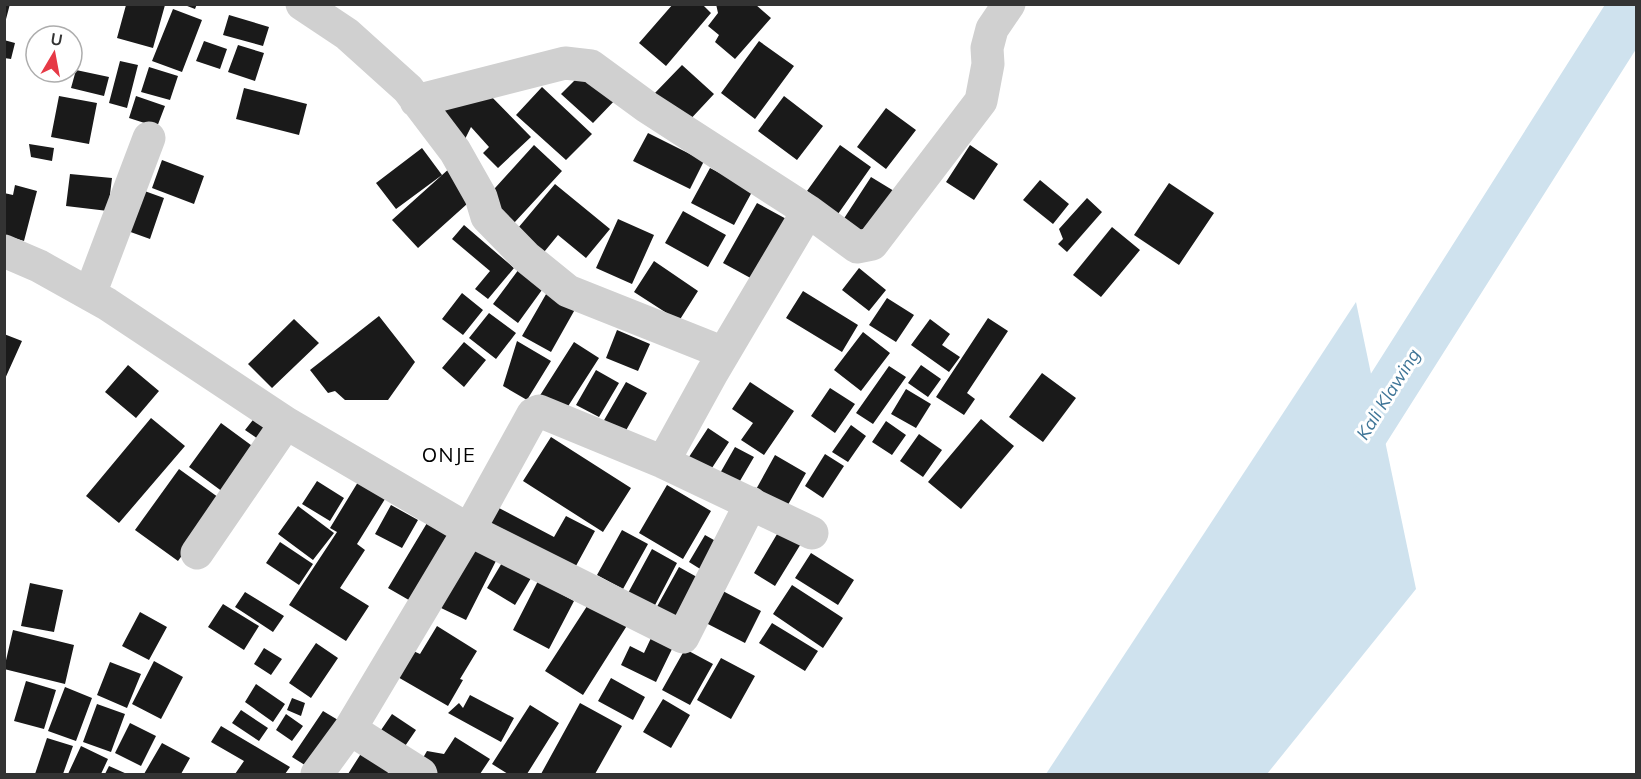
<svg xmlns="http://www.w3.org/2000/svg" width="1641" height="779" font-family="Mulish,sans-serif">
<rect width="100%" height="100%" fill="#fff"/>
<path fill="#cfe2ee" d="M1356,302L1416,589L1267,774H1046Z"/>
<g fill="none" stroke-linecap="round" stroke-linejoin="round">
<path stroke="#cfe2ee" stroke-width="50" d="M1342,466L1635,4"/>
</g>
<path fill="#1a1a1a" d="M4,4H10L5,23H4Z
M182,4H197L195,9Z
M673,4H702L711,13L666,66L639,43Z
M716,4H755L771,18L735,59L715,42L719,35L708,26L718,13Z
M126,5H165L153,48L117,38Z
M173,9L202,20L182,72L152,61Z
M229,15L269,27L263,46L223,35Z
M4,40L15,43L11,59L4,58Z
M204,41L227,49L220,69L196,61Z
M759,41L794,66L755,119L721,93Z
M238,45L264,53L255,81L228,72Z
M120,61L138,65L127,108L109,103Z
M682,65L714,94L686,124L653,95Z
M149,67L178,76L170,100L141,92Z
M587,68L618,97L593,123L561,94Z
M76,70L109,77L104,96L71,88Z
M542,87L592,134L566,160L516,115Z
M244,88L307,104L299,135L236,119Z
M485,90L531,137L498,168L483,153L489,147L471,127L465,139L441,106Z
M59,96L97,103L89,144L51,137Z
M136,96L165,106L157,127L129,118Z
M784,96L823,126L797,160L758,131Z
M886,108L916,130L886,169L857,147Z
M648,133L704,161L690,189L633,161Z
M29,144L54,148L52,161L31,157Z
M534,145L562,171L514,223L486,198Z
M840,145L871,167L838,214L807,191Z
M970,145L998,164L974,200L946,182Z
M422,148L442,175L396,209L376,183Z
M162,160L204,176L194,204L152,188Z
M451,167L477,195L418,248L392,220Z
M710,168L753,190L734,225L691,203Z
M70,174L112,178L108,211L66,206Z
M871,177L894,191L865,234L843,220Z
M1040,180L1069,204L1053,224L1023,200Z
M1169,183L1214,213L1179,265L1134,235Z
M555,184L610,229L586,258L558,235L540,257L513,234Z
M15,185L37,191L24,241L4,235V193L13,195Z
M139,189L164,198L150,239L125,230Z
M1087,198L1102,212L1067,252L1058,244L1063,239L1059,229Z
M757,203L790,221L756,281L723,263Z
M683,211L726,235L708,267L665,243Z
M618,219L654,235L632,284L596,268Z
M464,225L514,268L488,299L475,289L490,271L452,239Z
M1112,227L1140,250L1101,297L1073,275Z
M654,261L698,291L679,321L634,292Z
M522,265L547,283L518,323L493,304Z
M859,268L886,290L869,311L842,290Z
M549,289L578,304L551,352L522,336Z
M803,291L858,325L842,352L786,318Z
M462,293L483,310L463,335L442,319Z
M887,298L914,315L896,342L869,325Z
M489,313L516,333L496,359L469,338Z
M379,316L415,362L388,400H345L335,391L328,393L310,370Z
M988,318L1008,331L967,393L975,399L964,415L936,397Z
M294,319L319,343L272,388L248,364Z
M930,319L950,334L942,345L960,357L949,372L911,345Z
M617,330L650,344L638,371L606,358Z
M863,332L890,353L861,391L834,370Z
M4,334L22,341L4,381Z
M517,341L551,361L527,400L503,386Z
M464,342L486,360L464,387L442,368Z
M574,342L599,358L565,411L539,397Z
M128,365L159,391L136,418L105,392Z
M921,365L941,379L928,397L908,383Z
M889,366L906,377L873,424L856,413Z
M596,370L619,383L599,417L576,405Z
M1042,373L1076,398L1043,442L1009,417Z
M626,382L647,393L624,434L603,422Z
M750,382L794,411L764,455L741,440L753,423L732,409Z
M830,388L855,404L835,433L811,416Z
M906,389L931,404L916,428L891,414Z
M256,416L274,430L264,443L245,430Z
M151,418L185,446L119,523L86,496Z
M981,419L1014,446L961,509L928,482Z
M886,421L906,435L892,455L872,442Z
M221,423L255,448L223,492L189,467Z
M851,425L866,436L848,462L832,452Z
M708,428L729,442L710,471L689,457Z
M919,434L942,450L923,477L900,461Z
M551,437L631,488L603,532L523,481Z
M735,447L754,457L737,486L719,475Z
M825,454L844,466L823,498L805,486Z
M775,455L806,473L785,510L754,493Z
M179,469L222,500L178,561L135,530Z
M317,481L344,498L330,521L302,504Z
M358,482L385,499L357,544L365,550L340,588L369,606L346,641L289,605L337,532L330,528Z
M667,485L711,511L683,559L639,533Z
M391,505L418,520L402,548L375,534Z
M298,506L334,533L313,560L278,534Z
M499,508L554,537L566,516L595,531L571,575L487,529Z
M427,523L452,538L414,603L388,588Z
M780,529L802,542L775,586L754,573Z
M622,530L648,544L623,589L597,575Z
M705,535L721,544L705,572L689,562Z
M474,539L500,553L466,620L439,607Z
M280,542L313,564L299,585L266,563Z
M652,549L677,563L653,609L627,595Z
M811,553L854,580L838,605L795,578Z
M506,556L534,573L515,605L487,588Z
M679,567L704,581L680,626L654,612Z
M538,581L574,601L549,649L513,630Z
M30,583L63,590L54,632L21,626Z
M792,585L843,618L823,648L773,614Z
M719,589L761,611L745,643L702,621Z
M245,592L284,616L273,632L235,607Z
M591,600L628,624L583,695L545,671Z
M223,604L259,626L244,650L208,627Z
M140,612L167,627L149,660L122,646Z
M772,623L818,651L805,671L759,643Z
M437,626L477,651L460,679L463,680L448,706L396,676L411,650L420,654Z
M13,630L74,645L65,684L4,669Z
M651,638L672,649L656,682L621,665L630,646L644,653Z
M316,643L338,658L311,698L289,683Z
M264,648L282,659L271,675L254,664Z
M685,649L713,664L690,705L662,690Z
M721,658L755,676L731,719L697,700Z
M154,661L183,677L161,719L132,704Z
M110,662L141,674L127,708L97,695Z
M611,678L645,697L633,720L598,701Z
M26,681L56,690L44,729L14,721Z
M256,684L285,704L273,722L245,702Z
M65,687L92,698L76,741L48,731Z
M470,695L514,718L501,742L448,713L459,703L463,708Z
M292,698L305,703L301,716L287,710Z
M663,699L690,715L671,748L643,732Z
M580,703L622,726L595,774H541Z
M97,704L125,714L111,752L83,742Z
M530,705L559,723L527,774H508L492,764Z
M241,710L268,728L259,741L232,723Z
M323,711L338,720L308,767L292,757Z
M286,714L303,726L292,741L276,730Z
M392,714L416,730L403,749L379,733Z
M130,723L156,736L141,766L115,753Z
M221,726L290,767L285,774H235L244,761L211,742Z
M455,737L490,759L480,774H439L420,763L427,751L444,754Z
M47,738L73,746L63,774H35Z
M162,743L190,758L181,774H144Z
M81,746L108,759L101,774H68Z
M362,752L390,769L387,774H348Z
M109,766L127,774H105Z"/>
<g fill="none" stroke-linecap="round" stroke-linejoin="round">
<path stroke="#d0d0d0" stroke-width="33" d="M302,4L347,34L408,89L455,151L481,197L487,217L526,257L568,291L724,353
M808,211L857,247L872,244L981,101L988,64L987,48L992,29L1009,4
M4,251L39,266L107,304L286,423L469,530L683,637L751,503
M90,294L149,138
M663,462L812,533
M197,553L286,423
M350,729L421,774
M317,774L350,729L469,530L533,414L539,411L663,462L712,373L808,211L647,107L591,66L565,63L416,101"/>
</g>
<g text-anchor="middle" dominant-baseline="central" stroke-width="6" stroke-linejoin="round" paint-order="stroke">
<g font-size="18" font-style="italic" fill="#3f7597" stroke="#fff">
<text transform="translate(1388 394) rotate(-58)">Kali Klawing</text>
</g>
<g font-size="20" letter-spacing="1.5" fill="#000" stroke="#fff">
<text x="449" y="454">ONJE</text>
</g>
</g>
<rect width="1641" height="779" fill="none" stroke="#333333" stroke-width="12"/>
<g transform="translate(54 54) rotate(10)"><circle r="28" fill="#ffffff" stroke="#adadad" stroke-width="1.5"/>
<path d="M0-4.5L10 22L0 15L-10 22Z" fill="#e63946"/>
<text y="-9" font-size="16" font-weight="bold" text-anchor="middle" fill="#333333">U</text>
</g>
</svg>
